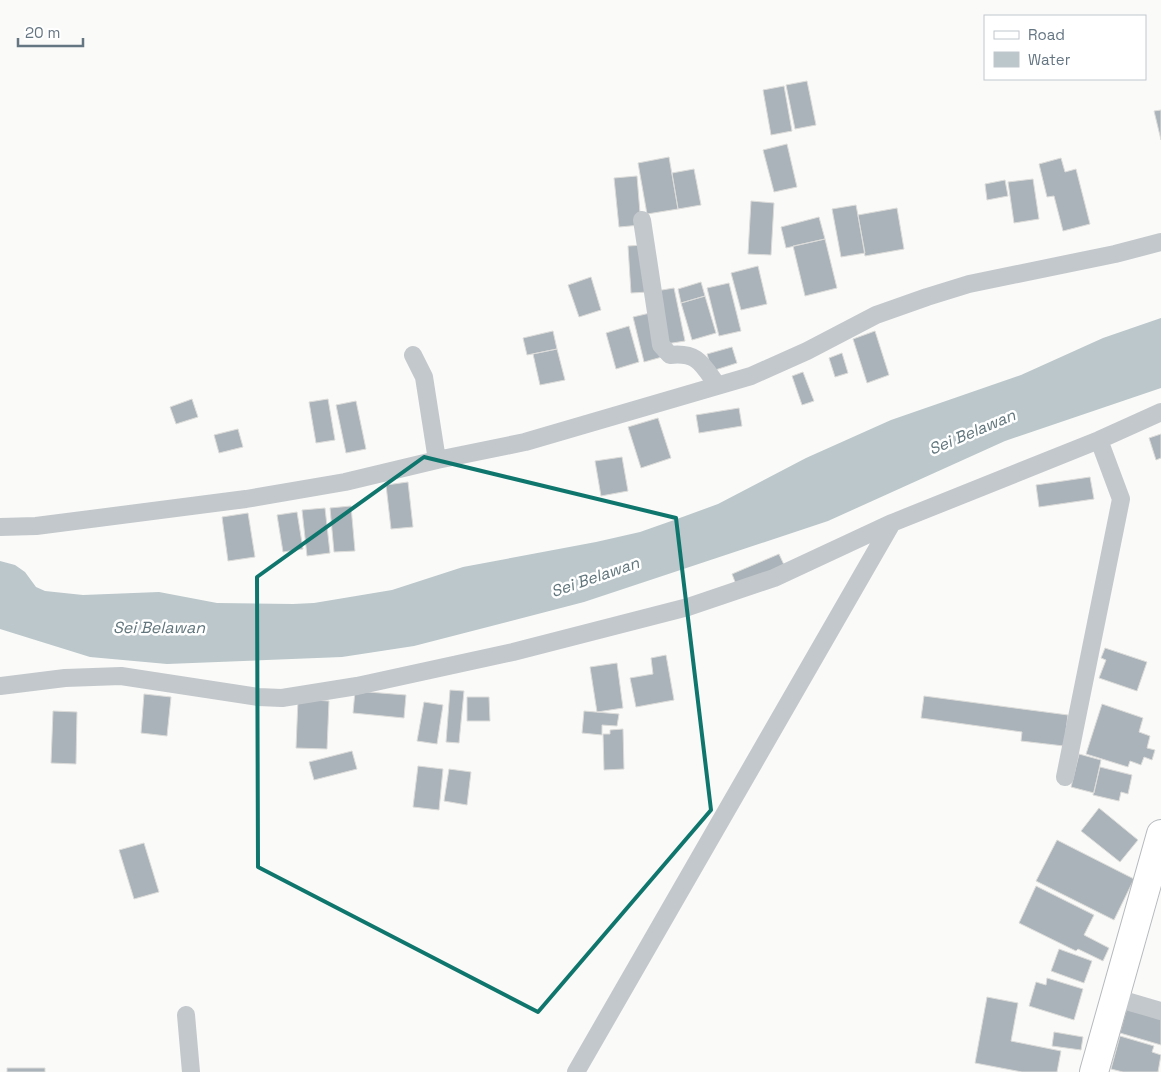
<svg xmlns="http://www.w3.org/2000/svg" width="1161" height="1072" font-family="'Space Grotesk',sans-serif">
<rect width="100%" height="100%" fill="#fafaf8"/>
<path fill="#bbc7cb" d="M1161,318V388L1005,441L828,521L584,602L414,646L342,657L167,664L90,657L0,629V561L15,565L25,572L36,587L45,591L83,595L159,592L217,603L293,604L314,603L392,590L463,567L596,542L640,532L677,519L718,504L806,458L891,420L1021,375L1103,338Z"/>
<path fill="#aab3b9" stroke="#dcdcda" d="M807,81L816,125L795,129L786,85Z
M784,86L792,131L771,135L763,90Z
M1161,110V140L1154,111Z
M787,144L797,187L774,192L763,150Z
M669,157L678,209L647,214L638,163Z
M1061,158L1065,172L1076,169L1090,224L1063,231L1054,196L1047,197L1039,164Z
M694,169L701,205L678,209L672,173Z
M637,176L641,225L619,227L614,178Z
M1033,179L1039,219L1014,223L1008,182Z
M1005,180L1008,196L987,200L985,184Z
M751,201L774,203L771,255L748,254Z
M856,205L865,253L841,257L832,209Z
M897,208L904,249L865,256L858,215Z
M819,217L825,239L786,248L781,227Z
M825,239L837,288L805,296L793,246Z
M645,245L648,292L631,293L628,246Z
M758,266L767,304L741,310L731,273Z
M591,277L601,310L579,317L568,285Z
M701,282L705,296L681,303L678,289Z
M729,283L741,331L719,336L707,288Z
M674,288L685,341L666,344L656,291Z
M705,296L716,333L692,340L681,303Z
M650,313L662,357L644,362L633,317Z
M629,326L639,362L616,369L606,333Z
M553,331L557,349L527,355L523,338Z
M875,331L889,375L867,383L853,339Z
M732,347L737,363L712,371L707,354Z
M557,349L565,380L540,385L533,354Z
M842,353L848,373L835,377L829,358Z
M803,372L814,401L802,405L792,376Z
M192,399L198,417L176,424L170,407Z
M328,399L335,440L316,443L309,402Z
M356,401L366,449L346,453L336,405Z
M739,408L742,426L699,433L696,415Z
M658,418L671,458L641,468L628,427Z
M238,429L243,447L219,453L214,435Z
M1161,434V458L1156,460L1149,438Z
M622,457L628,491L601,496L595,461Z
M1090,477L1094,499L1039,507L1036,485Z
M408,482L413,527L391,529L386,485Z
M351,506L355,551L334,552L330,508Z
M325,508L330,553L307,556L302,510Z
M297,512L303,549L283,552L277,515Z
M248,513L255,557L228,561L222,517Z
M779,554L785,567L737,587L732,574Z
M1105,648L1147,662L1137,691L1099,678L1106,660L1101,658Z
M666,655L674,700L636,707L630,678L653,674L651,658Z
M617,663L623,708L597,712L590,667Z
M450,690L464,691L459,743L446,742Z
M355,691L406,695L404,718L353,713Z
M144,694L171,697L167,736L141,733Z
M924,696L1068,715L1064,746L1021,741L1022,732L921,718Z
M467,697H489L490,721H467Z
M298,699L329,701L327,749L296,748Z
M424,702L443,705L437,744L417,741Z
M1102,704L1143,718L1139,732L1150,736L1147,748L1155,750L1152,760L1144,757L1141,765L1130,761L1128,767L1086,754Z
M53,711L77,712L76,764L51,763Z
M584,711L619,714L617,726L602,725V735L582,733Z
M623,729L624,769L604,770L603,734H610V730Z
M352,751L357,769L314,780L309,762Z
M1079,754L1101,760L1094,793L1071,787Z
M418,766L443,769L439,810L413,807Z
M1100,767L1132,775L1128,794L1121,792L1119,801L1093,795Z
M449,769L471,772L467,805L444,801Z
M1099,808L1138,840L1120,862L1081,831Z
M1057,840L1134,879L1114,920L1036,881Z
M144,843L159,892L134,899L119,850Z
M1036,886L1094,915L1084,935L1109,948L1103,961L1078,949L1076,951L1019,923Z
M1059,949L1092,961L1084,983L1051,971Z
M1047,978L1083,989L1074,1020L1029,1006L1036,982L1046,985Z
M987,997L1018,1003L1011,1041L1061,1051L1057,1072H1022L975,1063Z
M1127,1008L1161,1017V1045L1120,1033Z
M1054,1032L1083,1037L1081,1050L1052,1046Z
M1120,1036L1154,1046L1152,1052L1161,1055L1158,1072H1123L1111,1069Z
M7,1068H45V1072H7Z"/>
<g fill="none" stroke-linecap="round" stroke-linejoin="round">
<defs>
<path id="primary" d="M1094,1072L1161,834"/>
</defs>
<use href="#primary" stroke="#b5babe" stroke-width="30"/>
<path stroke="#c3c8cc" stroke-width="18" d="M642,220L661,345L670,355C698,352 702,364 717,385
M413,355L424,377L437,460
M0,527L36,526L246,499L345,482L437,460L525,442L751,376L807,351L876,315L927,297L969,284L1115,254L1161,242
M0,686L65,678L121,676L258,697L282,698L357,686L513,652L688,607L774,578L892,523L1099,440L1161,412
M1065,777L1121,499L1099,440
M1116,998L1161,1011
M186,1015L191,1072
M576,1072L892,523"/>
<use href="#primary" stroke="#fff" stroke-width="28"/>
</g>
<path fill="none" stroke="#0f766e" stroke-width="4" stroke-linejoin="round" d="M424,457L676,518L711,810L538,1012L258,867L257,577Z"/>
<g text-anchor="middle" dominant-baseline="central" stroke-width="5" stroke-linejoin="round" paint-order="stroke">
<g font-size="16" font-style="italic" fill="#60757c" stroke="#fff">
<text transform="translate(972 432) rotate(-23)">Sei Belawan</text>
<text transform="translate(595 577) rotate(-19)">Sei Belawan</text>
<text x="159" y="627">Sei Belawan</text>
</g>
</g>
<rect x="984" y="15" width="162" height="65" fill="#ffffff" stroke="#c1c8cd"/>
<rect x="994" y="31" width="25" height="8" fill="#ffffff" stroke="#c1c8cd"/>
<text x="1028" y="40" font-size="15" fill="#657683">Road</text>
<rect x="994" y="52" width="25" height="15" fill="#bbc7cb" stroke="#c1c8cd"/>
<text x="1028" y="65" font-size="15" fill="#657683">Water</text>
<path d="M18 38v8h65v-8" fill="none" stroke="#657683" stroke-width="2.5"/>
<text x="25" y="38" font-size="15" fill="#657683" stroke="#ffffff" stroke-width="4" paint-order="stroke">20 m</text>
</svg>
